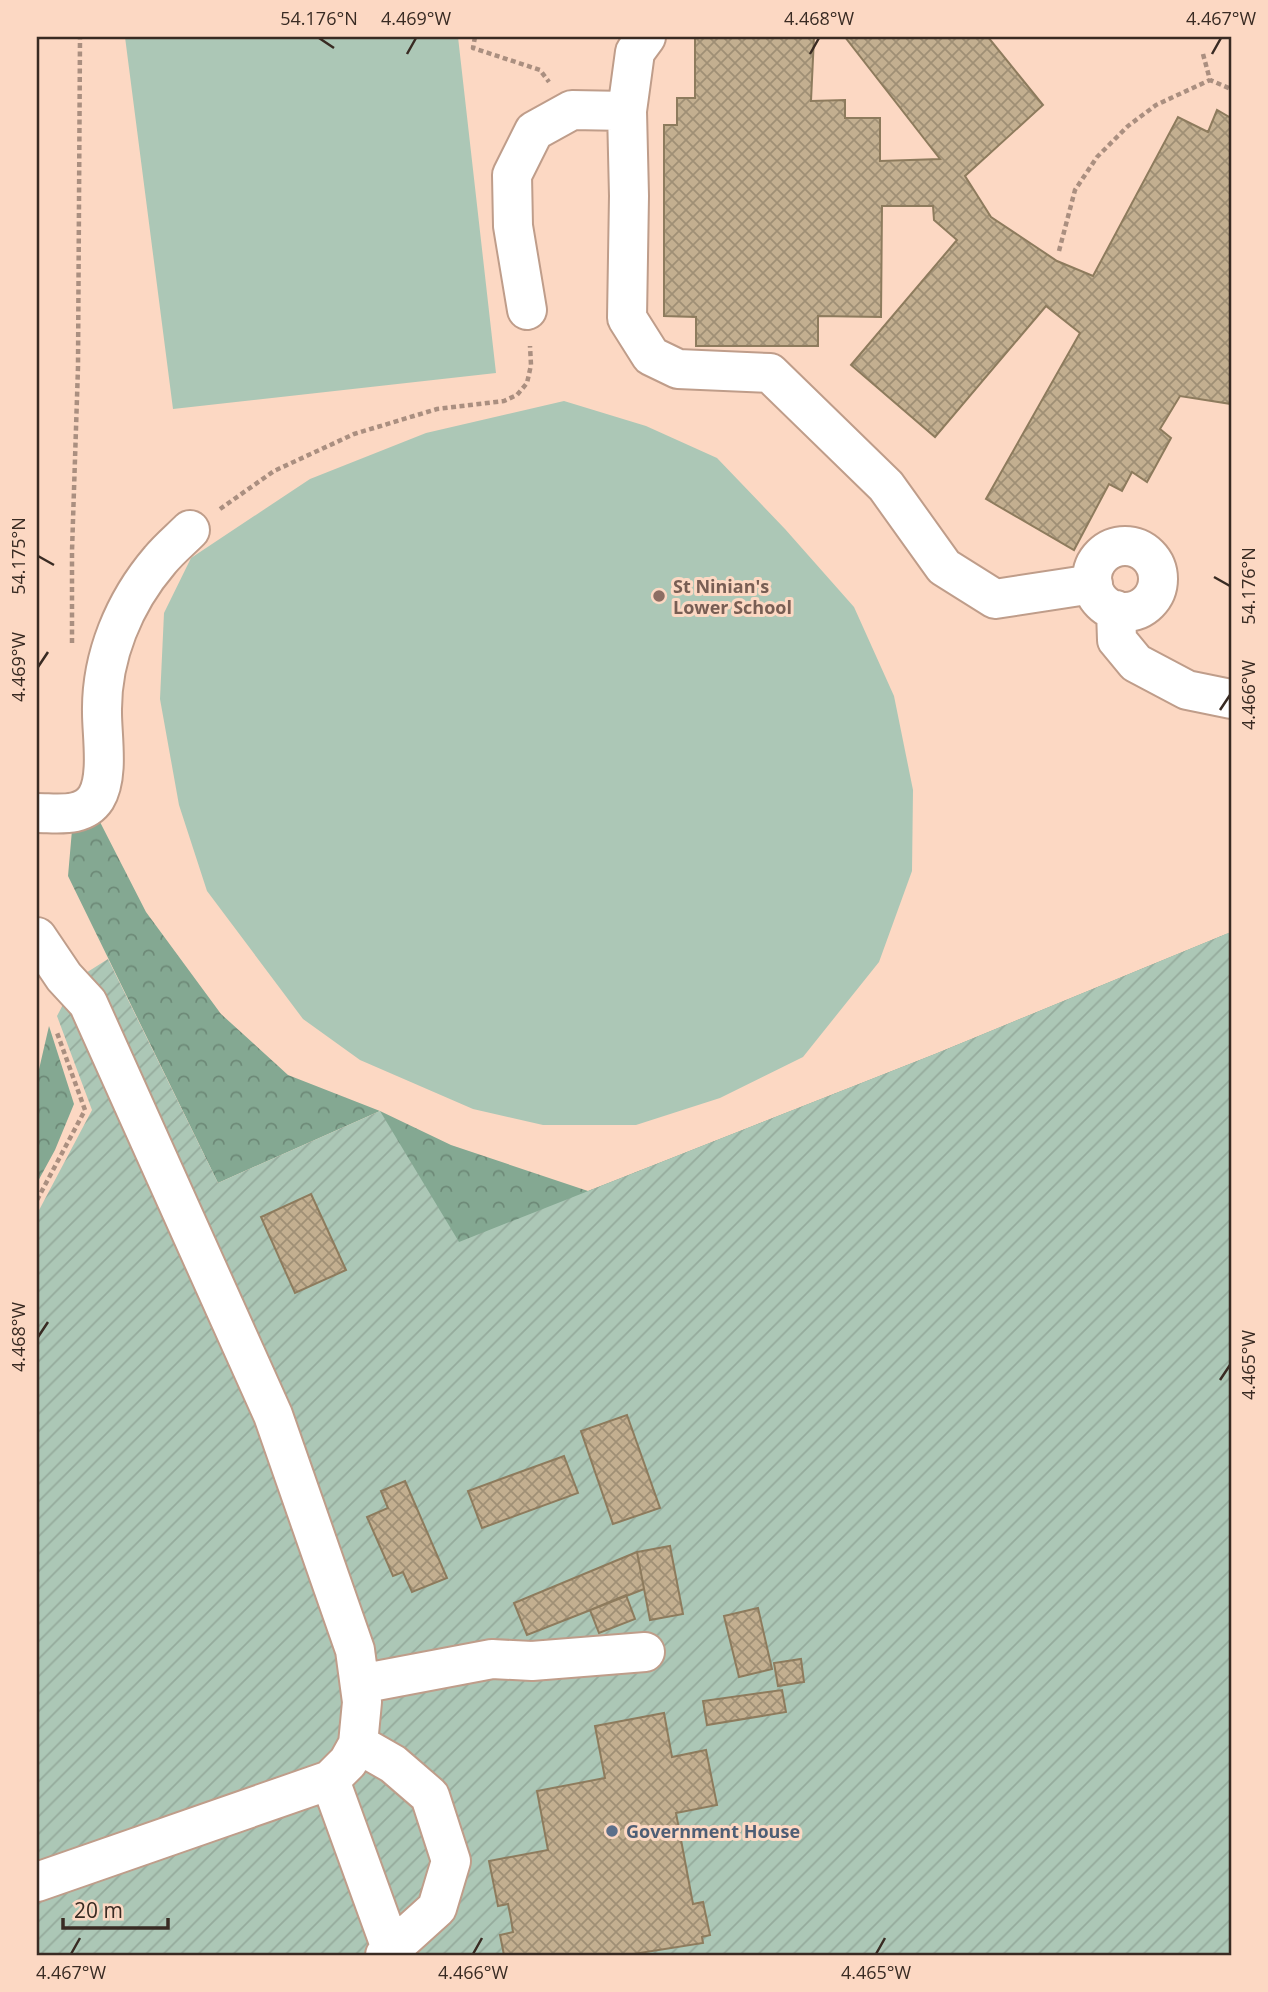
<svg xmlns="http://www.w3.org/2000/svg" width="1268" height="1992" font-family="'Open Sans',sans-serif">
<defs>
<pattern id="forest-crowns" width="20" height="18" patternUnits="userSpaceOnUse" patternTransform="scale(1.75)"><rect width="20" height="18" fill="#84a892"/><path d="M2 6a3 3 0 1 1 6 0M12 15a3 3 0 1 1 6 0" fill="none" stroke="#6d8977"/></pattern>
<pattern id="garden-furrows" width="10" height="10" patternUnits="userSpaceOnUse" patternTransform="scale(1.75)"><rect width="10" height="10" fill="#acc7b6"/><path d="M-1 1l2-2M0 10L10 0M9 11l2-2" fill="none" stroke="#95ab9c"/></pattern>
<pattern id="building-cross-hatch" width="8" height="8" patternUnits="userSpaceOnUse" patternTransform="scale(1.75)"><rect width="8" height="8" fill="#c3af90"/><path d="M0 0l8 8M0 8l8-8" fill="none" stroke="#9f8f75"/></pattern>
</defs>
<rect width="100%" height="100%" fill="#fcd8c3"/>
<path fill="url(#forest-crowns)" d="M100,822L146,912L221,1014L288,1075L380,1111L451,1145L588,1191L935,1054L1231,932L418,1352L380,1111L218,1183L68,876L72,830Z
M49,1026L74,1104L55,1150L37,1183V1078Z"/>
<path fill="#acc7b6" d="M125,37H458L496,373L173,409Z
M564,401L646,426L717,458L785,529L854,607L894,696L913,790L912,871L879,962L803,1057L720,1098L636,1125H543L473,1109L360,1060L303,1019L207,891L179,805L160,699L164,613L191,558L310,479L426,433Z"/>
<path fill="url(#garden-furrows)" d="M1231,932V1955H37V1214L92,1110L57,1016L66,999L70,983L108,959L218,1183L380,1111L459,1242L935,1054Z"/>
<path fill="url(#building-cross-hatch)" stroke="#8d7b5d" stroke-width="2" d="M695,37H814L811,101L845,100V118H880V161L940,159L845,37H988L1043,105L965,176L991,217L1057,261L1093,276L1178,117L1208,132L1217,110L1231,118V404L1180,396L1160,429L1171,438L1147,482L1132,472L1122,491L1109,484L1074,550L986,499L1080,333L1046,306L935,437L851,365L957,240L934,220L933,206H882L881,317L818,316V346H696V317L664,316V125H677V98H695Z
M311,1194L346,1270L295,1293L261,1217Z
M627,1415L660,1508L613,1524L581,1431Z
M564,1456L578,1493L482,1528L468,1491Z
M405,1481L447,1578L412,1592L403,1572L393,1576L367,1517L388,1508L381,1491Z
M670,1546L683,1614L650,1620L637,1552Z
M637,1552L644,1589L527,1635L514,1603Z
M626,1595L635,1619L599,1633L590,1610Z
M758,1608L772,1669L739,1677L724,1616Z
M801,1659L804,1682L778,1686L774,1663Z
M782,1690L786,1712L707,1725L703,1701Z
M664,1713L672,1757L706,1750L717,1805L676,1813L693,1904L703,1902L710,1935L702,1937L703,1943L627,1955H504L500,1935L513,1932L511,1919L508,1904L498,1906L489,1861L548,1850L537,1791L605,1778L595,1726Z"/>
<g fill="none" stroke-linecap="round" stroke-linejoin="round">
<defs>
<path id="minor" d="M646,37L635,52L627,111L629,196L627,318L651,356L678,369L770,373L886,486L944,567L995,599L1093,584
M527,310L513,226L512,175L534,131L572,110L627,111
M1092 579a33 33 0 1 1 66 0a33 33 0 1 1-66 0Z
M1116,610L1117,640L1136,663L1187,690L1231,699
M37,813C58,813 83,818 96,798C109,777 102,736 102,713C101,657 124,602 160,560C169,549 180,540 190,530
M37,937L64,977L88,1003L273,1415L355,1650L362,1702L358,1744L348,1762L330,1780L37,1882
M360,1684L492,1659L532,1661L645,1652
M358,1744L393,1764L430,1796L451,1861L437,1908L385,1955
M330,1780L392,1951"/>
</defs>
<use href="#minor" stroke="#bf9d8a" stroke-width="42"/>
<path stroke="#aa8f80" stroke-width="4.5" stroke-dasharray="5 3.5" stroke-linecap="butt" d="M475,37L473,48L540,70L549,82
M1203,54L1210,80L1231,89
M1059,251L1075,190L1097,157L1128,126L1156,105L1210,80
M220,509L274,471L354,434L437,409L504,401L517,395L527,383L531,365L530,346
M72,643V551L78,367L80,37
M37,1200L85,1110L56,1030"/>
<use href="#minor" stroke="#fff" stroke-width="38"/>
</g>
<path fill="none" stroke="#392b23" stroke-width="2.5" d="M319,38L334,48M407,54L416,38M810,54L819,38M1212,54L1221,38M38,556L54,565M1214,577L1230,586M38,667L48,652M1220,710L1230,695M38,1337L48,1322M1220,1380L1230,1365M71,1954L80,1938M473,1954L482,1938M876,1954L885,1938"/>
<circle fill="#8d6e63" stroke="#fcd8c3" stroke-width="2.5" cx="659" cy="596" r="7"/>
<circle fill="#5c6f8a" stroke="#fcd8c3" stroke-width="2.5" cx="612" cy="1831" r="7"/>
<g text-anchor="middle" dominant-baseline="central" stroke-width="6" stroke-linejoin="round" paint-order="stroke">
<g font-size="18" font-weight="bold" fill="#785e54" stroke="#fcd8c3" text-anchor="start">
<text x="673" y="586">St Ninian's<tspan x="673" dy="21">Lower School</tspan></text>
</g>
<g font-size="18" font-weight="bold" fill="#4e5e75" stroke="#fcd8c3" text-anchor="start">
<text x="626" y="1831">Government House</text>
</g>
</g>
<rect width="1268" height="1992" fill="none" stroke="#fcd8c3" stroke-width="77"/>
<path d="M63 1918v10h105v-10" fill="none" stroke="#392b23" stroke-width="3.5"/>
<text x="74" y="1918" font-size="21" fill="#392b23" stroke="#fcd8c3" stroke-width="5" paint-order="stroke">20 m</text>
<rect x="38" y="38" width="1192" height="1916" fill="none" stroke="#392b23" stroke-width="2.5"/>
<g font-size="18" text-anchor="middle" fill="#392b23">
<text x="319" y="25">54.176°N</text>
<text x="416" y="25">4.469°W</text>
<text x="819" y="25">4.468°W</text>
<text x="1221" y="25">4.467°W</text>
<text transform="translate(19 556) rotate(-90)" y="6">54.175°N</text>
<text transform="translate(1249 586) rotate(-90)" y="6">54.176°N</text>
<text transform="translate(19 667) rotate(-90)" y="6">4.469°W</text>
<text transform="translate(1249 695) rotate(-90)" y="6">4.466°W</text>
<text transform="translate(19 1337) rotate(-90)" y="6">4.468°W</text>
<text transform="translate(1249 1365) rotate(-90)" y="6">4.465°W</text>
<text x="71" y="1979">4.467°W</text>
<text x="473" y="1979">4.466°W</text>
<text x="876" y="1979">4.465°W</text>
</g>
</svg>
